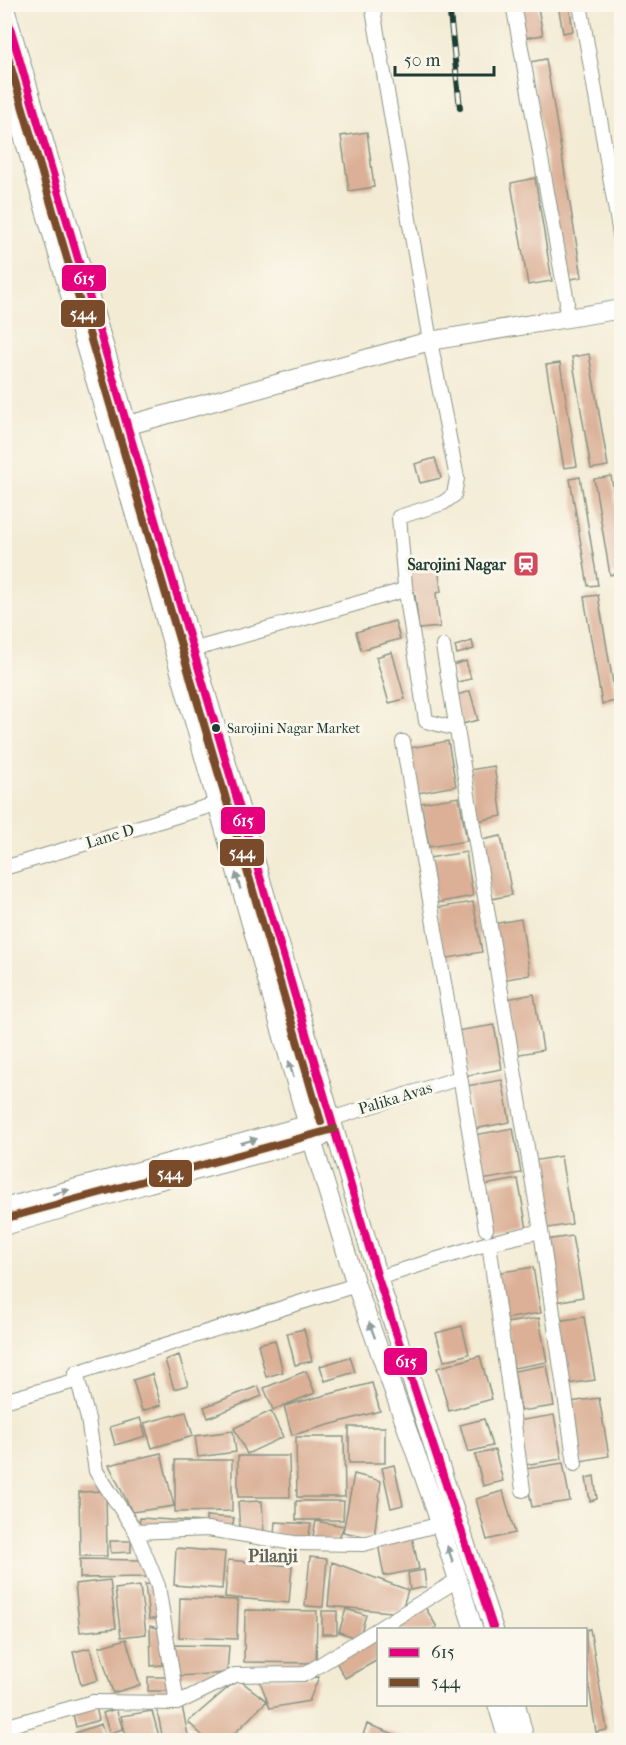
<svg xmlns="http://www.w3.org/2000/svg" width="626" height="1745" font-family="'IM FELL French Canon',serif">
<rect width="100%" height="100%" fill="#fbf7ec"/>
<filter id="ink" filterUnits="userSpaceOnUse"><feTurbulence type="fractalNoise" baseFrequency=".0167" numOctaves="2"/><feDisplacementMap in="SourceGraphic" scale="12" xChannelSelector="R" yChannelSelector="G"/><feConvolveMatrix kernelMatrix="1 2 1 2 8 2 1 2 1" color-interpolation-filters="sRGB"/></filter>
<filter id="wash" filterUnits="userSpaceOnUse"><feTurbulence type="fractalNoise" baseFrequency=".008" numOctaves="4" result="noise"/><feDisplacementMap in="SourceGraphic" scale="24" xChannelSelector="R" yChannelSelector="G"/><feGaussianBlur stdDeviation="1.35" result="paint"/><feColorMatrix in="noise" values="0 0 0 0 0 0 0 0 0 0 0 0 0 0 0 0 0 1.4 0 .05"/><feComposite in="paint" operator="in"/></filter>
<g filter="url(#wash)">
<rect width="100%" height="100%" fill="#f3ebd4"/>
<g id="blocks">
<path fill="#dbb097" d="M569,4L573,31L563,33L558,5Z
M538,7L543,35L523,38L518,11Z
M546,59L582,277L566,280L530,62Z
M367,132L374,187L349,191L341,136Z
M535,178L552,281L528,285L511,183Z
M589,354L608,466L591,469L572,357Z
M560,363L577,466L564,468L546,365Z
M435,458L441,478L420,483L415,464Z
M611,476L622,540V573L610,575L594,479Z
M580,477L598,585L588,586L570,479Z
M438,564L441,592L436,593L440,627L419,629L415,595H411L408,567Z
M598,595L616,701L602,704L584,597Z
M395,621L400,639L361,650L356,632Z
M472,641L474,649L457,654L455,646Z
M392,652L405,699L389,703L376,657Z
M466,661L471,679L457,682L452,665Z
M470,691L478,720L462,724L454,696Z
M448,741L456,786L418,793L410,748Z
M494,766L502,816L478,821L469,770Z
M459,797L467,841L429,847L421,803Z
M501,836L512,895L491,899L481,840Z
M466,852L473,896L436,903L428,858Z
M473,902L482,952L443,959L435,908Z
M521,919L530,975L502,980L492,924Z
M534,994L543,1050L515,1055L506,999Z
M494,1025L502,1069L464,1076L456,1031Z
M502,1080L510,1122L474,1129L466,1086Z
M513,1128L521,1173L482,1180L474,1135Z
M561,1156L572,1224L543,1229L532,1161Z
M518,1179L527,1229L492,1235L484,1185Z
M572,1236L583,1297L556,1302L545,1240Z
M533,1267L541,1313L504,1319L496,1273Z
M584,1317L595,1380L567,1384L556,1321Z
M539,1318L547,1362L514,1368L506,1323Z
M462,1326L469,1354L444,1361L436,1333Z
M304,1329L312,1361L295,1365L287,1333Z
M275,1340L283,1372L266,1377L258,1344Z
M179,1355L188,1385L174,1389L165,1360Z
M480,1356L492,1399L449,1411L437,1368Z
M350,1357L355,1372L325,1381L320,1366Z
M547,1365L554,1406L521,1411L514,1371Z
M306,1371L315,1393L273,1410L264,1388Z
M152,1374L161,1405L142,1411L133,1380Z
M372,1383L380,1411L292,1435L284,1406Z
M258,1386L262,1396L208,1418L204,1407Z
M599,1398L609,1456L581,1461L570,1402Z
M271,1411L283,1437L247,1454L234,1428Z
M186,1412L193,1436L152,1448L144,1423Z
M554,1415L562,1459L524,1465L517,1421Z
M140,1418L146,1436L115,1445L110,1427Z
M484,1419L492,1446L468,1452L460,1425Z
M349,1427H385V1463H349Z
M233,1431L236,1452L198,1457L195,1436Z
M296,1437H344L345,1497H297Z
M495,1450L503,1481L483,1486L475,1455Z
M161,1453L174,1506L132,1512L109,1465Z
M238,1456H289L290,1497H238Z
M175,1460H232V1511L175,1512Z
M563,1463L570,1501L532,1507L525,1469Z
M394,1465L403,1505L391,1508L382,1468Z
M354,1474L381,1481L374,1538L343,1532Z
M594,1476L597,1499L590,1501L586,1478Z
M106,1491L107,1556H80L79,1492Z
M503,1491L515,1533L487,1540L476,1499Z
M262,1501L264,1535L240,1530L238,1502Z
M296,1501H344L343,1520H296Z
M206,1516L234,1518L232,1529L206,1526Z
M140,1518L202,1522L200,1527H139Z
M316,1521L344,1526L338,1540L312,1541Z
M275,1522L311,1524L308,1538L274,1535Z
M412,1537L419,1569L384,1576L378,1544Z
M110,1541H131V1552L111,1553Z
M176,1548L225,1552L222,1589L174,1585Z
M310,1557L327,1559L323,1607L305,1606Z
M80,1559L141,1560L149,1577L80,1578Z
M228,1560L292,1566L289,1603L225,1597Z
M332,1562L408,1590L401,1613L328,1606Z
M424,1570L426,1587L410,1590L408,1573Z
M110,1580L116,1628L80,1632L75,1584Z
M145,1584L152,1585L158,1619H149Z
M140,1586L146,1634L121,1637L115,1589Z
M180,1598L238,1600L237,1639L179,1637Z
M425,1607L437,1627L432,1630H386Z
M346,1609L366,1615L359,1639L339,1632Z
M245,1610L317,1611L316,1663L244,1662Z
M322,1611H337V1634H322Z
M150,1626L161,1629L163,1665L151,1666Z
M590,1629L607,1730L596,1732L586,1666V1630Z
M378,1634V1660L345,1678L335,1660Z
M126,1639L140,1685L113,1693L99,1647Z
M175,1645L229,1646L227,1673L178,1676Z
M90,1648L98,1680L81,1685L73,1652Z
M148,1677H168V1691H148Z
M319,1677L309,1701L270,1708L259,1679Z
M238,1679L267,1701L228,1740H207L188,1722Z
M182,1706L189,1740H163L157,1709Z
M96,1707L99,1720L76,1727L73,1714Z
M116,1709L123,1729L110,1733L103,1713Z
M152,1711L160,1740H127L121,1716Z
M101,1724L106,1740H77L75,1733Z
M367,1724L402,1737L401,1740H361Z"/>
</g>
</g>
<g filter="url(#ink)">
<use href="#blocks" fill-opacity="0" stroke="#899484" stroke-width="1.5"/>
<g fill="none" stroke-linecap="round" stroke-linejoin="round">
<defs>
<path id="street" d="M513,4L567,302L565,320
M580,4L622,246
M4,129L28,122
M405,586L426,721L457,729
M185,652L401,591L405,586L399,517L443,503L454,495L457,478L430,341L372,4
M403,742L486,1229
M4,868L216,804
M331,1119L459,1078
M541,1231L575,1464
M489,1243L523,1490
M378,1278L489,1243L541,1231L443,646
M4,1401L78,1380
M136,1532L208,1529L294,1543L363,1544L441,1524
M177,1703L158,1586L136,1532L96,1471L88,1419L76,1373L356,1285
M4,1727L93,1702L177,1703L235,1675L305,1674L459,1579"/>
<path id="secondary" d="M4,5L378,1278L494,1630
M4,71L155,583L312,1140L356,1285L435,1508L474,1630
M129,425L430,341L622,309
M4,1208L318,1122
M4,1226L149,1183L322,1137
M497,1704L508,1740
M516,1704L525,1740"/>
</defs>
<use href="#street" stroke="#899484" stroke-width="16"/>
<use href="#secondary" stroke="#899484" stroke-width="20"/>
<use href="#street" stroke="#fff" stroke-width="14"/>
<use href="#secondary" stroke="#fff" stroke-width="18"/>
<defs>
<path id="rail" d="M449,4L460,108"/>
</defs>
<use href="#rail" stroke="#1f3d34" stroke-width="6"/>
<use href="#rail" stroke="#fbf7ec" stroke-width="4" stroke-dasharray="11" stroke-linecap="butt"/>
<defs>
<path id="bus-1" d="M4,7L378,1278L494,1630"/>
<path id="bus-2" d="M4,44L321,1122
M7,1218L334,1129"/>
</defs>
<use href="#bus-1" stroke="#fbf7ec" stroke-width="12"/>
<use href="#bus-2" stroke="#fbf7ec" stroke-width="12"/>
<use href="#bus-1" stroke="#e5007d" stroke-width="8"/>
<use href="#bus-2" stroke="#7a4b2a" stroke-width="8"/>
</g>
<defs><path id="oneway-solid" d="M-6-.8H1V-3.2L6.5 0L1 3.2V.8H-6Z" transform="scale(1.5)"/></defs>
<g fill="#8f9e9a">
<use href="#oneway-solid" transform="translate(238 881) rotate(-106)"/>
<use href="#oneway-solid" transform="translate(291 1069) rotate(-106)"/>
<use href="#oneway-solid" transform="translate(249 1141) rotate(-15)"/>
<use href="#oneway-solid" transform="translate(61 1192) rotate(-15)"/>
<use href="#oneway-solid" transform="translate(372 1330) rotate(-110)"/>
<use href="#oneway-solid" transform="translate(450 1554) rotate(-109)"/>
</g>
</g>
<defs>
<symbol id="station-square" viewBox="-11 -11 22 22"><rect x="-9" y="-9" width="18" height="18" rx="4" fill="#d1495b" stroke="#fbf7ec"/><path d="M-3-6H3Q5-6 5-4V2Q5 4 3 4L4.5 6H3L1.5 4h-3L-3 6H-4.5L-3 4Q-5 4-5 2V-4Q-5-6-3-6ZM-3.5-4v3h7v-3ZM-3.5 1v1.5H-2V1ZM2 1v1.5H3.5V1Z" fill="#fff"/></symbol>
</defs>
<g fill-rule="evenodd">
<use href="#station-square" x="511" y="549" width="30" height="30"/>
</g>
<circle fill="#1f3d34" stroke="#fbf7ec" stroke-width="2" cx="216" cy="728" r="5"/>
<g text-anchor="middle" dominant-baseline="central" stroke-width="6" stroke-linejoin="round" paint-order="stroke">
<g font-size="14" fill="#1f3d34" stroke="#fbf7ec" text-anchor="start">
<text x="227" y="728">Sarojini Nagar Market</text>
</g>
<g font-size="16" font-weight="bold" fill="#1f3d34" stroke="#fbf7ec" text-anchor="end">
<text x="506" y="564">Sarojini Nagar</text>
</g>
<g font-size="16" fill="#1f3d34" stroke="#fbf7ec">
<text transform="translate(110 836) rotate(-17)">Lane D</text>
<text transform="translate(395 1098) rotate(-17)">Palika Avas</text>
</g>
<g font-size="18" font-weight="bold" fill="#616557" stroke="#fbf7ec">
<text x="273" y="1556">Pilanji</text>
</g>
</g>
<g stroke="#fbf7ec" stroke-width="2">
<rect x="61" y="264" width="46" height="28" rx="6" fill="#e5007d"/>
<rect x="60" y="299" width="46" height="29" rx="6" fill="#7a4b2a"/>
<rect x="220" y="806" width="46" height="29" rx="6" fill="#e5007d"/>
<rect x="219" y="838" width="46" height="29" rx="6" fill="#7a4b2a"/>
<rect x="148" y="1159" width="45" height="29" rx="6" fill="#7a4b2a"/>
<rect x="383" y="1347" width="45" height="29" rx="6" fill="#e5007d"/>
</g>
<g font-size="16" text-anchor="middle" font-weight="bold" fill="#fff">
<text x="84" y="284">615</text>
<text x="83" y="319">544</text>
<text x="243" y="826">615</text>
<text x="242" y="858">544</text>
<text x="170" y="1179">544</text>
<text x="406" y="1367">615</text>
</g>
<rect width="626" height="1745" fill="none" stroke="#fbf7ec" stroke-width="24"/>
<rect x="377" y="1628" width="210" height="78" fill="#fbf7ec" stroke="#a3ada2" stroke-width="1.5"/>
<rect x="389" y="1648" width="30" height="9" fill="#e5007d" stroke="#a3ada2" stroke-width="1.5"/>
<text x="431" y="1658" font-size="18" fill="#1f3d34">615</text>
<rect x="389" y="1678" width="30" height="9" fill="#7a4b2a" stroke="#a3ada2" stroke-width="1.5"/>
<text x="431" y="1688" font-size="18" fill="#1f3d34">544</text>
<path d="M395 66v9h99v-9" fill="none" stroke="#1f3d34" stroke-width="3"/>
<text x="404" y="66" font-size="18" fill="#1f3d34" stroke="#fbf7ec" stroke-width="4.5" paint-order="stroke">50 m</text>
</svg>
